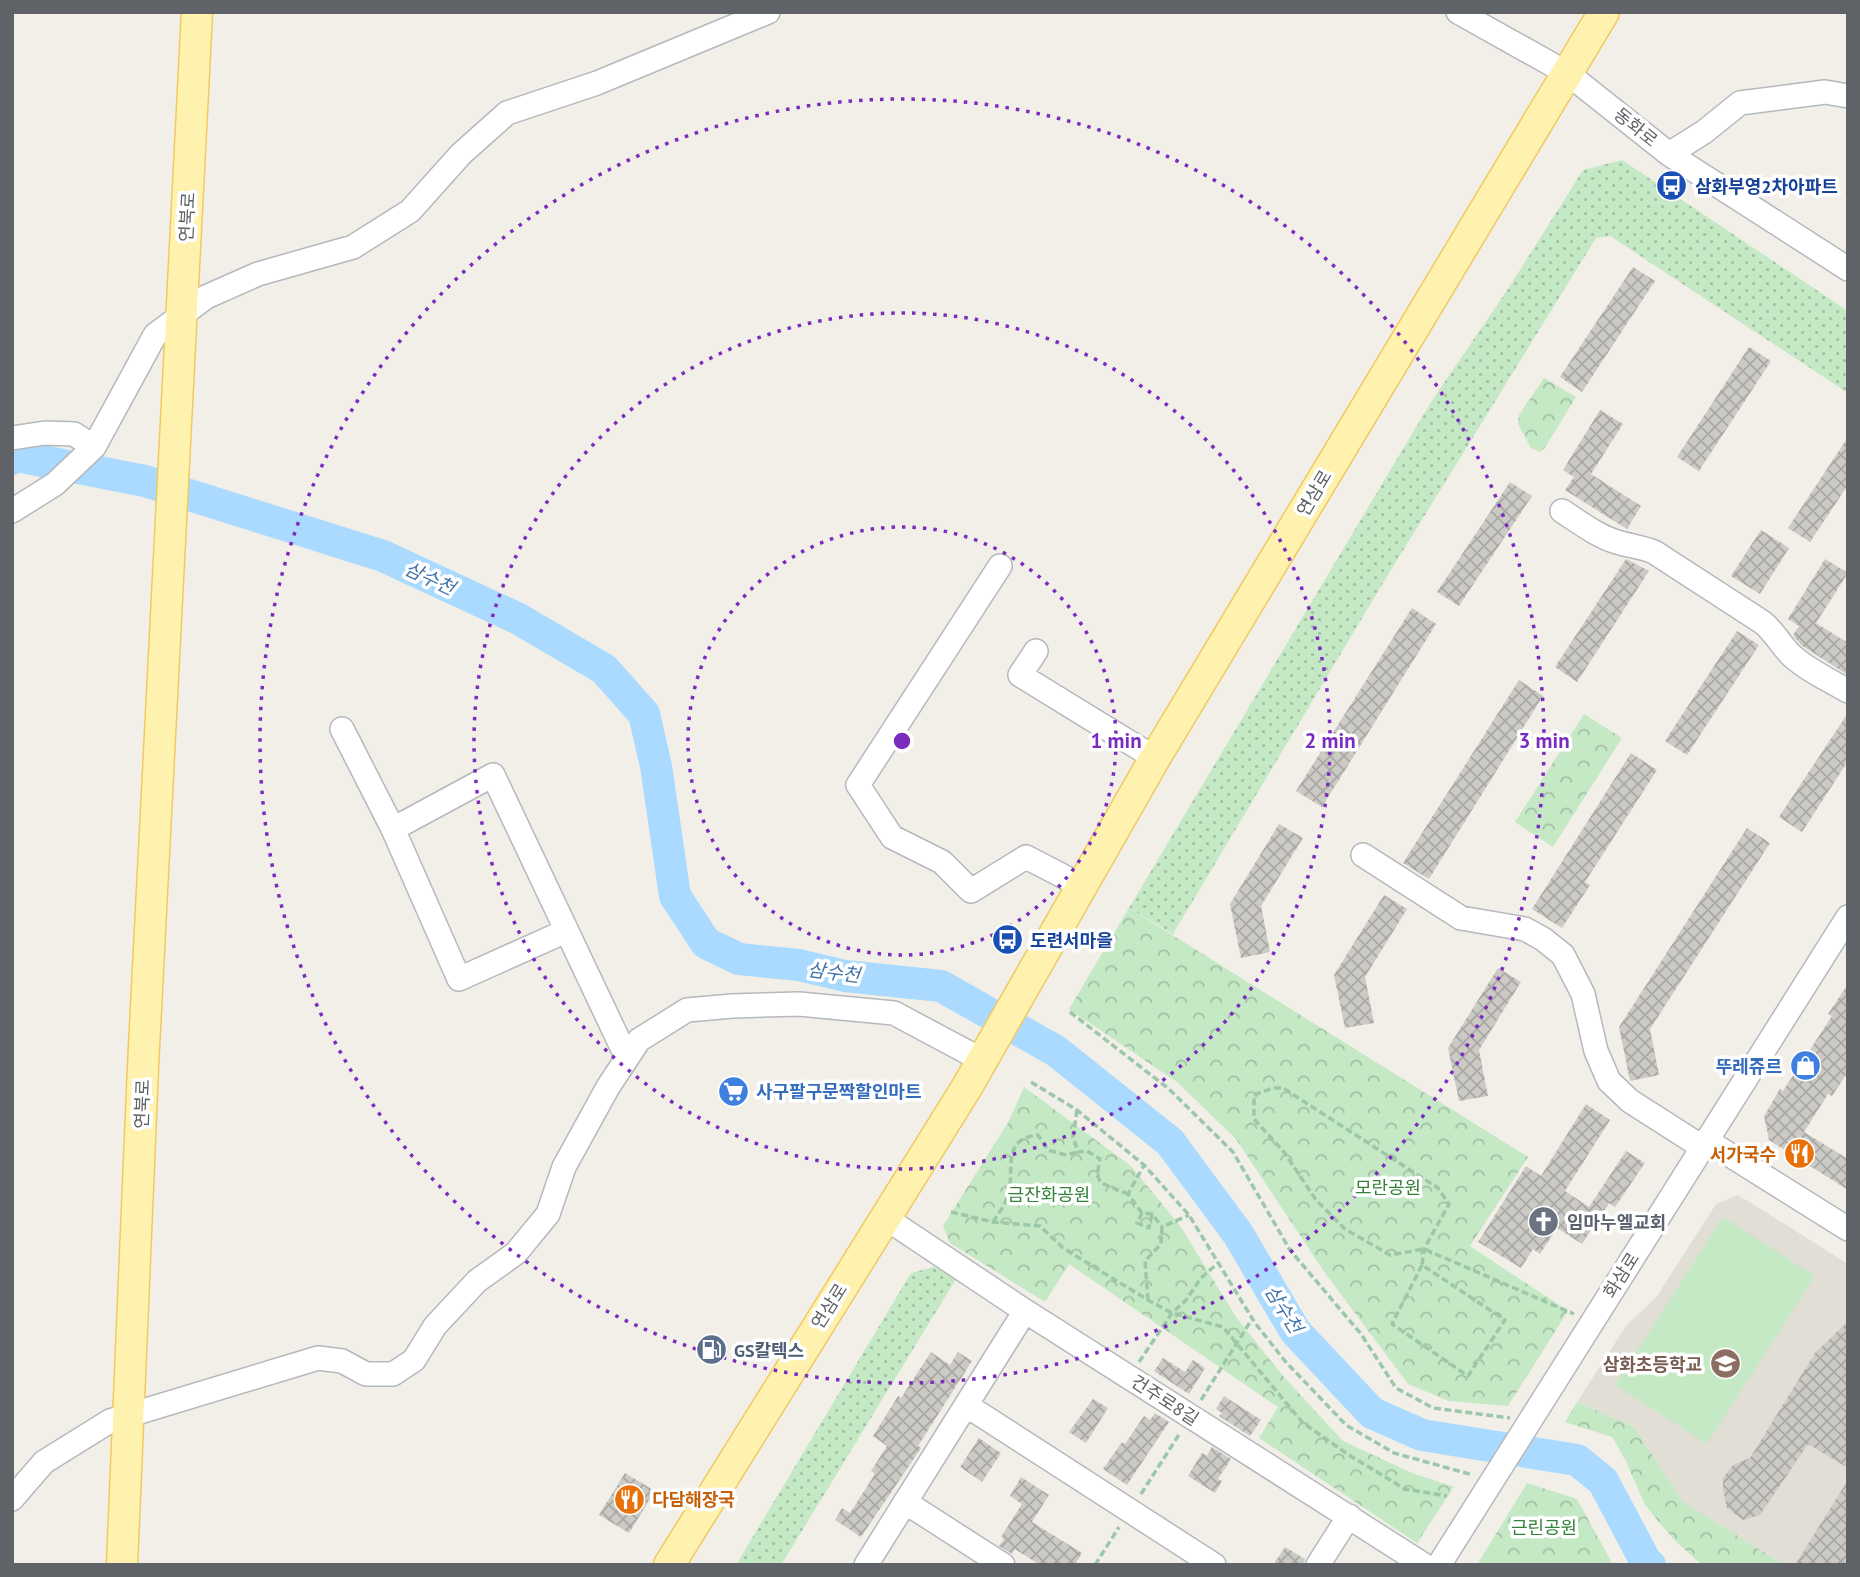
<svg xmlns="http://www.w3.org/2000/svg" width="1860" height="1577" font-family="'PT Sans','Noto Sans KR',sans-serif">
<defs>
<pattern id="grass-dots" width="8" height="8" patternUnits="userSpaceOnUse" patternTransform="scale(1.75)"><rect width="8" height="8" fill="#c5e8c5"/><path d="M2 2h.1M6 6h.1" fill="none" stroke="#a3c0a4" stroke-width="1.8" stroke-linecap="round"/></pattern>
<pattern id="park-crowns" width="20" height="18" patternUnits="userSpaceOnUse" patternTransform="scale(1.75)"><rect width="20" height="18" fill="#c5e8c5"/><path d="M2 6a3 3 0 1 1 6 0M12 15a3 3 0 1 1 6 0" fill="none" stroke="#a3c0a4"/></pattern>
<pattern id="building-cross-hatch" width="8" height="8" patternUnits="userSpaceOnUse" patternTransform="scale(1.75)"><rect width="8" height="8" fill="#cccac5"/><path d="M0 0l8 8M0 8l8-8" fill="none" stroke="#a9a8a4"/></pattern>
</defs>
<rect width="100%" height="100%" fill="#f1efe8"/>
<path fill="#e1ded6" d="M1738,1195L1848,1264V1565H1784L1682,1501L1634,1427L1577,1402L1626,1326L1657,1296L1716,1204Z"/>
<path fill="url(#grass-dots)" d="M1622,160L1848,311V393L1610,236L1596,238L1386,578L1173,934L1129,908L1431,402L1508,289L1583,170Z
M934,1267L956,1279L781,1565H736L911,1273Z"/>
<path fill="url(#park-crowns)" d="M1544,378L1576,397L1544,449L1540,452L1531,448L1518,424L1519,415Z
M1584,714L1622,738L1553,847L1515,822Z
M1129,908L1528,1157L1470,1246L1568,1311L1508,1406L1449,1401L1408,1384L1325,1273L1236,1139L1177,1082L1069,1009Z
M1024,1087L1131,1166L1181,1227L1236,1317L1283,1376L1343,1441L1412,1473L1454,1487L1417,1543L1259,1438L1278,1407L1069,1264L1045,1302L950,1243L943,1226L1009,1121Z
M1577,1402L1634,1427L1682,1501L1784,1565H1702L1674,1540L1645,1505L1625,1459L1612,1437L1565,1422Z
M1527,1483L1577,1499L1613,1565H1477Z"/>
<path fill="#c5e8c5" d="M1723,1217L1815,1276L1707,1444L1615,1385Z"/>
<g fill="none" stroke-linecap="round" stroke-linejoin="round">
<path stroke="#aadaff" stroke-width="32" d="M12,459L17,456L145,481L383,556L517,618L604,669L644,714L656,766L675,896L706,943L739,959L799,965L845,976L941,986L1056,1051L1170,1142L1238,1234L1295,1331L1372,1413L1422,1435L1577,1460L1603,1481L1646,1562L1650,1565"/>
</g>
<path fill="url(#building-cross-hatch)" d="M1633,267L1655,281L1582,392L1560,377Z
M1749,347L1771,361L1699,471L1677,457Z
M1600,410L1623,424L1591,474L1641,506L1627,529L1565,490L1574,477L1563,470Z
M1848,437V485L1810,542L1788,528Z
M1510,482L1532,496L1459,606L1437,592Z
M1761,530L1789,548L1760,594L1731,576Z
M1626,559L1649,571L1577,682L1555,667Z
M1825,559L1848,573L1816,623L1848,643V675L1801,645L1793,635L1799,626L1788,619Z
M1412,608L1436,624L1322,807L1296,791Z
M1737,631L1759,645L1687,755L1665,741Z
M1519,680L1543,696L1429,879L1403,863Z
M1848,713V761L1802,832L1779,817Z
M1631,753L1657,770L1585,882L1590,885L1562,928L1532,909Z
M1279,824L1303,838L1261,906L1270,952L1241,958L1230,904Z
M1747,828L1770,843L1650,1029L1659,1075L1630,1081L1619,1027Z
M1384,895L1407,909L1365,977L1374,1023L1345,1028L1334,975Z
M1498,968L1521,982L1479,1050L1488,1096L1459,1101L1448,1048Z
M1848,984V1072L1832,1096L1828,1094L1804,1132L1848,1159V1190L1769,1140L1764,1116L1780,1089L1783,1091L1832,1016L1828,1014Z
M1586,1104L1610,1120L1565,1191L1589,1207L1626,1151L1645,1163L1615,1207L1609,1203L1582,1244L1557,1228L1540,1254L1533,1249L1521,1268L1478,1242L1526,1166L1541,1176Z
M1848,1321V1468L1808,1444L1760,1515L1743,1520L1727,1508L1723,1490V1478L1733,1465L1750,1458L1815,1353Z
M931,1352L950,1365L958,1352L972,1361L918,1446L921,1448L861,1537L835,1520L842,1508L850,1513L875,1474L871,1471L887,1446L873,1436L898,1396L901,1398Z
M1163,1358L1185,1372L1193,1360L1205,1368L1189,1394L1154,1371Z
M1224,1396L1261,1420L1250,1436L1219,1416L1222,1413L1216,1409Z
M1093,1399L1108,1408L1086,1443L1069,1432Z
M1155,1413L1169,1422L1127,1485L1103,1469L1122,1442L1125,1444L1144,1416L1150,1420Z
M979,1438L1001,1453L982,1482L960,1467Z
M1212,1447L1231,1459L1218,1479L1222,1481L1215,1493L1188,1476L1202,1453L1207,1456Z
M625,1473L655,1491L629,1533L599,1515Z
M1021,1477L1049,1495L1032,1522L1082,1553L1075,1565H1040L1015,1549L1012,1554L999,1546L1004,1539L1001,1537L1022,1504L1010,1496Z
M1848,1480V1565H1795Z
M1285,1547L1305,1559L1304,1565H1273Z"/>
<g fill="none" stroke-linecap="round" stroke-linejoin="round">
<defs>
<path id="minor" d="M1458,12L1567,73L1669,154L1848,269
M1669,154L1704,132L1740,103L1825,92L1848,96
M12,438L45,433L74,434L94,447
M12,511L55,484L94,447L155,335L206,297L258,274L353,247L410,211L461,154L507,113L597,83L768,12
M1562,511C1579,522 1597,536 1617,542C1630,546 1642,547 1654,552L1762,622C1774,631 1780,644 1791,655C1807,670 1829,680 1848,691
M1000,566L858,785L892,837L942,862L971,891L1026,857L1082,886
M1036,651L1020,675L1155,758
M342,729L393,829
M1363,855L1461,918L1525,929L1543,939L1563,955L1583,994L1596,1051L1609,1081L1630,1101L1702,1147
M566,931L459,979L393,829L493,775L627,1058
M1706,1140L1848,1229
M884,1217L1025,1311
M966,1405L1214,1565
M12,1499L44,1462L110,1421L318,1358L342,1361L366,1374H393L414,1360L435,1326L477,1281L516,1253L548,1214L564,1167L608,1087L639,1040L687,1010L732,1006L799,1004L894,1013L982,1060
M905,1502L1003,1565
M866,1565L1025,1311L1424,1565
M1318,1565L1349,1516
M1439,1565L1848,917"/>
<path id="major" d="M122,1565L143,1067L197,12
M669,1565L967,1087L1155,758L1604,12"/>
</defs>
<use href="#minor" stroke="#b5b8bc" stroke-width="26"/>
<use href="#major" stroke="#f2c960" stroke-width="33"/>
<path stroke="#9cc7a9" stroke-width="3.5" stroke-dasharray="7 3.5" stroke-linecap="butt" d="M1070,1012L1169,1089L1233,1152L1290,1250L1361,1334L1396,1388L1433,1408L1510,1418
M1031,1082L1077,1110L1144,1165L1189,1215L1255,1323L1285,1361L1346,1425L1394,1453L1473,1475
M1077,1110L1073,1137L1078,1152L1087,1151L1100,1159L1097,1175L1101,1183L1128,1194
M951,1212L993,1222L1040,1226L1063,1248L1148,1300L1172,1313L1223,1327L1303,1423L1349,1455L1405,1489L1447,1496
M1142,1213L1128,1194L1144,1165
M1152,1214L1149,1228L1137,1223L1142,1213L1152,1214L1162,1227
M993,1222C999,1213 1006,1203 1009,1192C1014,1167 1002,1139 1038,1135L1048,1150L1066,1155L1078,1152
M1422,1265L1392,1324L1468,1376L1505,1320L1422,1265L1424,1249L1449,1204L1438,1188L1283,1088H1273L1254,1095V1119L1284,1152L1316,1200L1345,1229L1390,1255L1424,1249L1574,1314
M1148,1300L1145,1261L1161,1244L1162,1227L1189,1215
M1139,1362L1172,1313L1186,1300L1201,1278L1218,1263
M1201,1400L1252,1319
M1141,1494L1180,1433
M1095,1565L1119,1527"/>
<use href="#minor" stroke="#fff" stroke-width="23"/>
<use href="#major" stroke="#fff2af" stroke-width="30"/>
</g>
<g fill="none" stroke="#7b2cbf" stroke-width="3.5" stroke-dasharray="3.5 7">
<circle cx="902" cy="741" r="214"/>
<circle cx="902" cy="741" r="428"/>
<circle cx="902" cy="741" r="642"/>
</g>
<defs>
<symbol id="bus-disc" viewBox="-11 -11 22 22"><circle r="9.5" fill="#1a4fb4" stroke="#fff"/><path d="M-5-6H5V4H4V6H2V4H-2V6H-4V4H-5ZM-3.5-4V0h7V-4ZM-3.5 1.2v1.5H-2V1.2ZM2 1.2v1.5H3.5V1.2Z" fill="#fff"/></symbol>
<symbol id="shop-disc" viewBox="-11 -11 22 22"><circle r="9.5" fill="#3f7fe0" stroke="#fff"/><path d="M-5-2.5h2.3a2.7 3.5 0 0 1 5.4 0H5L5.5 6h-11ZM-1.5-2.5h3a1.5 2.3 0 0 0-3 0Z" fill="#fff"/></symbol>
<symbol id="supermarket-disc" viewBox="-11 -11 22 22"><circle r="9.5" fill="#3f7fe0" stroke="#fff"/><path d="M-6-5.5h2.5l.6 2H6L4.5 2H-2.5L-4.4-4H-6ZM-1.5 3.2a1.3 1.3 0 1 0 .1 0ZM3 3.2a1.3 1.3 0 1 0 .1 0Z" fill="#fff"/></symbol>
<symbol id="restaurant-disc" viewBox="-11 -11 22 22"><circle r="9.5" fill="#e8710a" stroke="#fff"/><path d="M-5-6h1v4h1v-4h1v4h1v-4h1v5L-1.5 .5V6h-2V.5L-5-1ZM5-6V6H3V1.5H1.5Q1.5-4 5-6Z" fill="#fff"/></symbol>
<symbol id="church-disc" viewBox="-11 -11 22 22"><circle r="9.5" fill="#6b7280" stroke="#fff"/><path d="M-1.2-6h2.4v3.5h3.3v2.4h-3.3V6h-2.4V-.1h-3.3v-2.4h3.3Z" fill="#fff"/></symbol>
<symbol id="fuel-disc" viewBox="-11 -11 22 22"><circle r="9.5" fill="#5c6f8a" stroke="#fff"/><path d="M-5.5-6h7V0h2V4h1.3V-2.5L3-4.5l.8-.8L6-3V5H2.5V1h-1V6h-7ZM-4.2-4.7v3.2H.2V-4.7Z" fill="#fff"/></symbol>
<symbol id="school-disc" viewBox="-11 -11 22 22"><circle r="9.5" fill="#8d6e63" stroke="#fff"/><path d="M0-5L7-2L0 1L-7-2ZM-4 1L0 2.5L4 1V4Q0 6-4 4Z" fill="#fff"/></symbol>
</defs>
<g fill-rule="evenodd">
<use href="#bus-disc" x="1654" y="168" width="35" height="35"/>
<use href="#bus-disc" x="990" y="922" width="35" height="35"/>
<use href="#shop-disc" x="1788" y="1048" width="35" height="35"/>
<use href="#supermarket-disc" x="716" y="1074" width="35" height="35"/>
<use href="#restaurant-disc" x="1782" y="1136" width="35" height="35"/>
<use href="#church-disc" x="1526" y="1204" width="35" height="35"/>
<use href="#fuel-disc" x="694" y="1332" width="35" height="35"/>
<use href="#school-disc" x="1708" y="1346" width="35" height="35"/>
<use href="#restaurant-disc" x="612" y="1482" width="35" height="35"/>
</g>
<g text-anchor="middle" dominant-baseline="central" stroke-width="7" stroke-linejoin="round" paint-order="stroke">
<g font-size="18" fill="#5f6368" stroke="#fff">
<text transform="translate(1636 127) rotate(39)">동화로</text>
<text transform="translate(187 217) rotate(-87)">연북로</text>
<text transform="translate(1314 493) rotate(-59)">연삼로</text>
<text transform="translate(142 1104) rotate(-88)">연북로</text>
<text transform="translate(1621 1275) rotate(-58)">화삼로</text>
<text transform="translate(829 1306) rotate(-58)">연삼로</text>
<text transform="translate(1165 1400) rotate(33)">건주로8길</text>
</g>
<g font-size="18" font-weight="bold" fill="#164399" stroke="#fff" text-anchor="start">
<text x="1695" y="186">삼화부영2차아파트</text>
<text x="1030" y="940">도련서마을</text>
</g>
<g font-size="18" font-weight="bold" fill="#366cbe" stroke="#fff" text-anchor="end">
<text x="1782" y="1066">뚜레쥬르</text>
<text x="756" y="1091" text-anchor="start">사구팔구문짝할인마트</text>
</g>
<g font-size="18" font-weight="bold" fill="#c56008" stroke="#fff" text-anchor="end">
<text x="1776" y="1154">서가국수</text>
<text x="652" y="1499" text-anchor="start">다담해장국</text>
</g>
<g font-size="18" fill="#348238" stroke="#fff">
<text x="1388" y="1187">모란공원</text>
<text x="1049" y="1194">금잔화공원</text>
<text x="1544" y="1527">근린공원</text>
</g>
<g font-size="18" font-weight="bold" fill="#5b616d" stroke="#fff" text-anchor="start">
<text x="1567" y="1222">임마누엘교회</text>
</g>
<g font-size="18" font-weight="bold" fill="#4e5e75" stroke="#fff" text-anchor="start">
<text x="734" y="1350">GS칼텍스</text>
</g>
<g font-size="18" font-weight="bold" fill="#785e54" stroke="#fff" text-anchor="end">
<text x="1702" y="1364">삼화초등학교</text>
</g>
<g font-size="19" font-style="italic" fill="#4174aa" stroke="#fff">
<text transform="translate(430 578) rotate(25)">삼수천</text>
<text transform="translate(834 972) rotate(7)">삼수천</text>
<text transform="translate(1284 1309) rotate(58)">삼수천</text>
</g>
</g>
<circle cx="902" cy="741" r="10" fill="#7b2cbf" stroke="#fff" stroke-width="3.5"/>
<g font-size="21" text-anchor="middle" font-weight="bold" fill="#7b2cbf" stroke="#fff" stroke-width="7" stroke-linejoin="round" paint-order="stroke">
<text x="1116" y="748">1 min</text>
<text x="1330" y="748">2 min</text>
<text x="1544" y="748">3 min</text>
</g>
<rect width="1860" height="1577" fill="none" stroke="#5f6368" stroke-width="28"/>
</svg>
